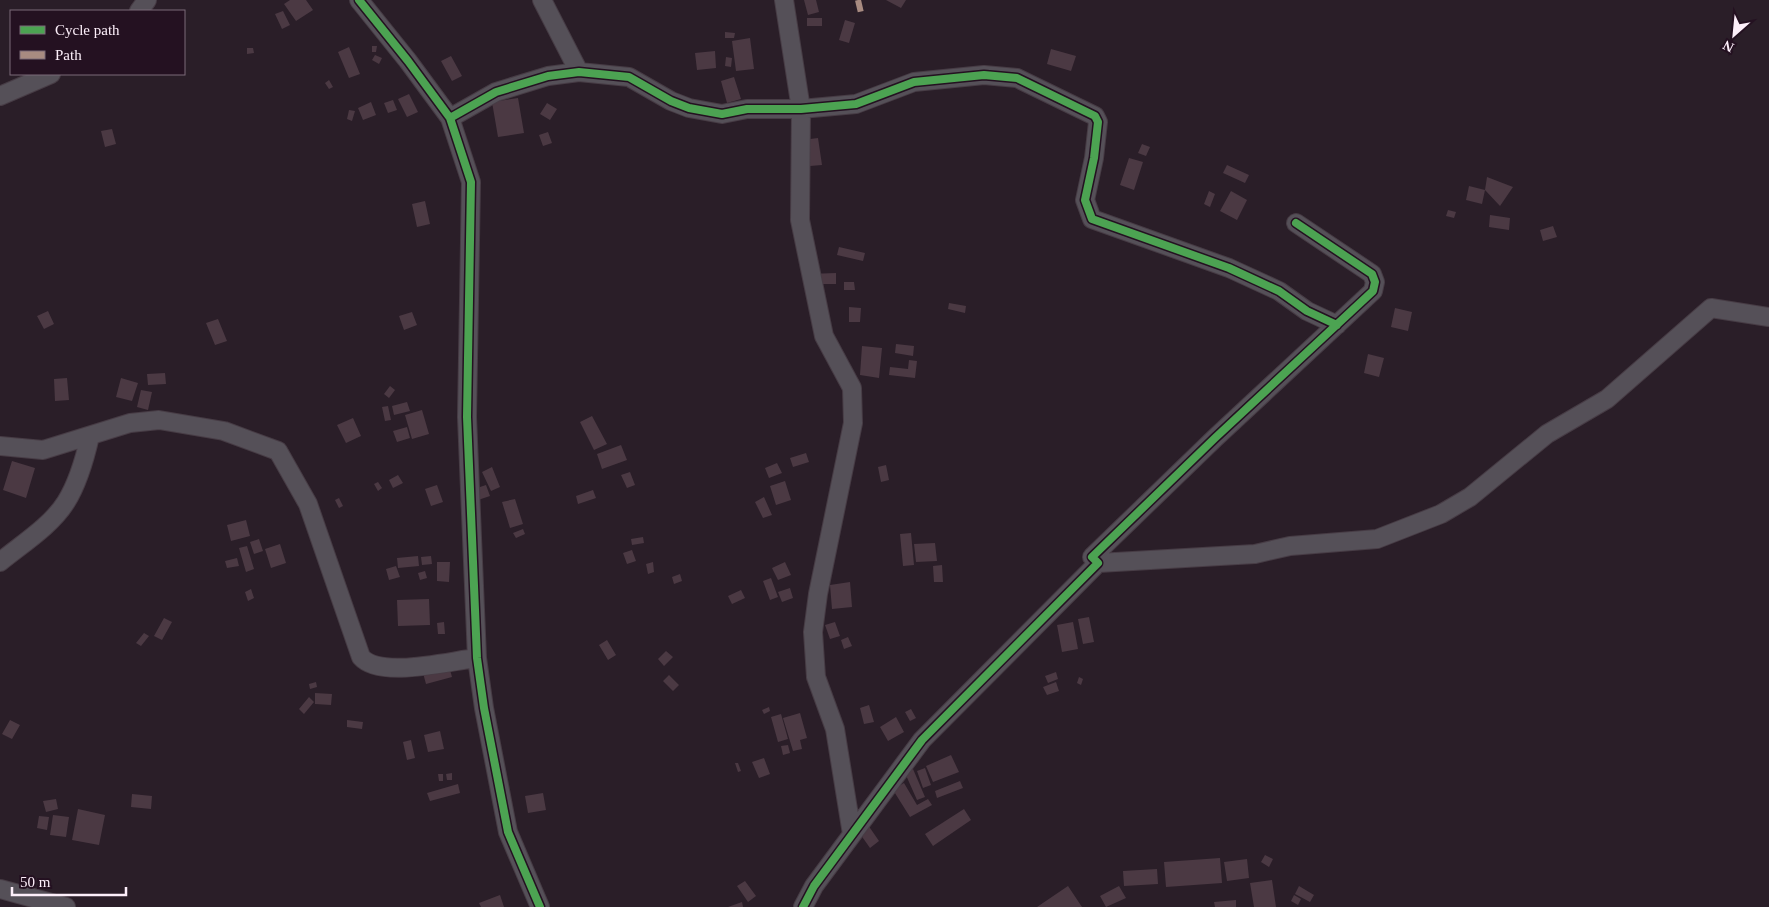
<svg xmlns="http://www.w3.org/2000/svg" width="1769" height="907" font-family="Georgia,serif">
<rect width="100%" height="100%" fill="#2a1e28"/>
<path fill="#4b3943" d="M290,0H306L313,10L296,21L284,4Z
M804,0H816L819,12L808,15Z
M886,0H906L901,8Z
M283,11L290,25L282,29L275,14Z
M807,18H822V26H807Z
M845,20L855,23L849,43L839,40Z
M725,32L735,33L734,38H725Z
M750,38L754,69L736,71L732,41Z
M372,46H377L376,52H372Z
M349,47L360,74L349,78L338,52Z
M247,48H253L254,53L247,54Z
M1051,49L1076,56L1071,71L1047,64Z
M715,51L716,68L697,70L695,53Z
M375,55L382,58L379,64L372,60Z
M451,56L462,76L452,81L441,61Z
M726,57L732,58L731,67L725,66Z
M734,77L741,99L727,103L721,81Z
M329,80L333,87L329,89L325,83Z
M409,94L418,112L407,117L398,99Z
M518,98L524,133L498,137L492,102Z
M393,100L397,110L388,113L384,103Z
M371,102L376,115L363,120L358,108Z
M547,103L557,109L550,120L540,114Z
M349,110L355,111L352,121L347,119Z
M112,129L116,144L105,147L101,131Z
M548,132L552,143L543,146L539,135Z
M818,138L822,165L798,167L795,141Z
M1142,144L1150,147L1146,156L1138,153Z
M1129,158L1143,162L1134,190L1120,185Z
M1227,165L1249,175L1245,183L1223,173Z
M1487,177L1513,187L1500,206L1485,190Z
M1469,186L1485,190L1482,204L1466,200Z
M1209,191L1215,194L1210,207L1204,204Z
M1231,191L1247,200L1237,220L1220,211Z
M425,201L430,224L417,227L412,204Z
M1448,210L1456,212L1454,218L1446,216Z
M1490,215L1510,218L1509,230L1489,227Z
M1553,226L1557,237L1543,241L1540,230Z
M839,247L865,253L863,261L837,255Z
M836,273V284H821L809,274Z
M844,282H854L855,290H844Z
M949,303L966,306L965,313L948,309Z
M849,307L861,308L860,322H849Z
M1395,308L1412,312L1408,331L1391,327Z
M48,311L54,324L44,329L37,316Z
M412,312L417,325L404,330L399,316Z
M218,319L227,341L215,345L206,323Z
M896,344L914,346L913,356L895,353Z
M862,346L882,348L879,378L860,375Z
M1368,354L1384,358L1379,377L1364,373Z
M909,360L917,361L915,378L889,375L890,367L908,369Z
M165,373L166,384L148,385L147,374Z
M67,378L69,400L55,401L54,379Z
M121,378L138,383L132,401L116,397Z
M390,386L395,390L389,398L384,394Z
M141,390L152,392L148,410L137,407Z
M407,402L410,411L394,415L392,406Z
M388,406L391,420L385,421L382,407Z
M422,410L429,434L412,439L405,415Z
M592,416L607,444L594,450L580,422Z
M353,418L361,436L346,443L337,425Z
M407,427L410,438L397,442L393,431Z
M621,445L627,460L602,469L597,454Z
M806,453L809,462L793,467L790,458Z
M12,461L35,468L26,498L3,490Z
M777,463L782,473L769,478L765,468Z
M886,465L889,480L881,482L878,467Z
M492,467L500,487L491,491L482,472Z
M630,472L635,485L627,488L621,475Z
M398,475L403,483L393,488L389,480Z
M785,481L791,500L776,505L770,486Z
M378,482L382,488L378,491L374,484Z
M437,485L443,502L431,506L425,489Z
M486,485L490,496L472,502L468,491Z
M593,490L596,498L578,504L576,496Z
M764,497L772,515L763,518L755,502Z
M339,498L343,506L339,508L335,500Z
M515,499L523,524L510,528L502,502Z
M246,520L250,536L231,541L227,525Z
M523,529L525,534L516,538L513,533Z
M911,533L914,565L903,566L900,534Z
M643,537L644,543L632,545L631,539Z
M259,539L263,551L254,554L250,542Z
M935,543L937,561L916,562L914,544Z
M280,544L286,563L271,568L265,549Z
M247,546L254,569L246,572L239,548Z
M632,550L636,561L627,564L623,553Z
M418,556L419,566L398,568L397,558Z
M431,556L432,564L422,565L421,557Z
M237,558L239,566L227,568L225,561Z
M437,562H450L449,582L437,581Z
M653,562L654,572L648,574L646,564Z
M785,562L791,575L778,580L772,568Z
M942,565L943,582H934L933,566Z
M396,566L400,577L389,580L386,569Z
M425,571L427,578L420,580L418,573Z
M680,574L682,581L674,584L672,577Z
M771,578L778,597L770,600L763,581Z
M850,582L852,607L832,609L830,585Z
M790,588L793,598L782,602L778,592Z
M251,589L254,598L248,601L245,592Z
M741,590L745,598L732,604L728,596Z
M429,599L430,625L398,626L397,600Z
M1089,617L1094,642L1083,644L1078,619Z
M164,618L172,622L162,640L154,636Z
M444,622L445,634H438L437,623Z
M835,622L840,636L830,639L825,625Z
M1073,622L1078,649L1062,652L1057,625Z
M144,633L149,636L141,646L136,643Z
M848,637L852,646L844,649L841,640Z
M607,640L616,655L608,660L599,645Z
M666,651L673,657L664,666L658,659Z
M449,666L452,677L426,684L423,673Z
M1056,672L1058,679L1048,683L1045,676Z
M669,675L679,685L673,691L663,681Z
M1079,677L1083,679L1081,685L1077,683Z
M316,682L317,687L310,689L309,684Z
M1056,682L1059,691L1047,695L1043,687Z
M315,693L332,694L331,705L315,704Z
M309,697L314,702L304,714L299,709Z
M869,705L874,722L864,724L860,708Z
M769,707L770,711L764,714L762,710Z
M911,709L916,718L910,721L905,712Z
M800,713L807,738L800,740L802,749L793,751L783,718Z
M781,714L788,739L778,742L771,717Z
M896,717L904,732L888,741L880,727Z
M10,720L20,725L12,739L2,734Z
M347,720L363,722L362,729L347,727Z
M440,731L444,749L428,752L424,735Z
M411,740L415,758L407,760L403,742Z
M788,745L790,753L783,755L781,746Z
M951,755L959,772L933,782L926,766Z
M764,758L770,774L759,778L752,762Z
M735,763H738L741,771L738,772Z
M925,768L931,785L923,788L917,771Z
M913,769L925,797L917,800L905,773Z
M452,773V780H447L446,774Z
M438,774H443V781H439Z
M960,781L963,788L937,798L935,791Z
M904,783L917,805L928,799L932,805L910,817L893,790Z
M458,784L460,793L430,801L427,793Z
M543,793L546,810L528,813L525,796Z
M132,794L152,796L151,809L131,807Z
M56,799L58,809L46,812L43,801Z
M78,809L105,815L99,845L72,840Z
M964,809L971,820L933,846L925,834Z
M53,815L69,817L66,837L50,835Z
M39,816L49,817L47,830L37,828Z
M868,825L879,841L870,848L858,831Z
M1265,855L1273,859L1269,867L1261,862Z
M1220,858L1222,883L1166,887L1164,862Z
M1247,859L1249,878L1227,881L1224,862Z
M1157,869L1158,884L1124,886L1123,871Z
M1272,880L1276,907H1254L1250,883Z
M745,881L756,896L748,902L737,886Z
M1068,886L1082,907H1037Z
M1119,886L1126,898L1106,907L1100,896Z
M1299,886L1314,895L1310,902L1295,894Z
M500,895L504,907H481L479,903Z
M1294,895L1301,899L1298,905L1291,901Z
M1236,900V907H1215L1214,902Z
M742,902L743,907H728Z"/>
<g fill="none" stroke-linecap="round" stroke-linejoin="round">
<defs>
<path id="minor" d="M359,0L408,61L450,118L471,182L467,417L477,658L484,708L508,832L540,907
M542,0L579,72
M784,0L801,109L800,220L824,336L852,388L853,423L818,594L813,632L816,677L835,729L852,834
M139,11L147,0
M0,96L51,74
M450,118L496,92L548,76L579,72L629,77L671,101L689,108L722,114L747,109H801L856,104L914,82L984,75L1017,78L1095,116L1098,122L1094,158L1085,200L1092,219L1229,268L1279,291L1307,311L1337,325
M0,446L43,450L130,423L159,420L224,431L278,451L308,504L361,657C380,679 449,661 477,658
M0,562C22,544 51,526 66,502C78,483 85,458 90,436
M1098,563L1255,554L1290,546L1377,539L1441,514L1470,497L1547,434L1607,399L1711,308L1769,317
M0,889L66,907
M803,907L814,886L922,740L1098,563L1092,557L1215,438L1373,291L1375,282L1372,274L1296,223"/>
</defs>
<use href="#minor" stroke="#473c45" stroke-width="20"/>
<use href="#minor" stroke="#555058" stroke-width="18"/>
<path stroke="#a88b81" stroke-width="6" stroke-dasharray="12 6" stroke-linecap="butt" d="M858,0L861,13"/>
<defs>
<path id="cycleway" d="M359,0L408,61L450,118L471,182L467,417L477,658L484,708L508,832L540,907
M450,118L496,92L548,76L579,72L629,77L671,101L689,108L722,114L747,109H801L856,104L914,82L984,75L1017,78L1095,116L1098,122L1094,158L1085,200L1092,219L1229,268L1279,291L1307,311L1337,325
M803,907L814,886L922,740L1098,563L1092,557L1215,438L1373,291L1375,282L1372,274L1296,223"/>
</defs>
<use href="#cycleway" stroke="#241121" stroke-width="11"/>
<use href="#cycleway" stroke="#4ca352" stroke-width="8"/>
</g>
<rect x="10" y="10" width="175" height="65" fill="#241121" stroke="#7b6a78"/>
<rect x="20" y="26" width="25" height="8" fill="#4ca352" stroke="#7b6a78"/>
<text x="55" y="35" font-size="15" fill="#fdeffa">Cycle path</text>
<rect x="20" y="51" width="25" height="8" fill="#a88b81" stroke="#7b6a78"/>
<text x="55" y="60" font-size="15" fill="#fdeffa">Path</text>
<g transform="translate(1734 35) rotate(207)" stroke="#241121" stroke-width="4" paint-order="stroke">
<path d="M0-4L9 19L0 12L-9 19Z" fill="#fdeffa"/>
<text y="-8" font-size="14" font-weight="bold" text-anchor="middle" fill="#fdeffa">N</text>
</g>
<path d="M12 887v8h114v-8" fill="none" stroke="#fdeffa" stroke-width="2.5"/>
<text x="20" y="887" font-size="15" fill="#fdeffa" stroke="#241121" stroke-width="4" paint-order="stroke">50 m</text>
</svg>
